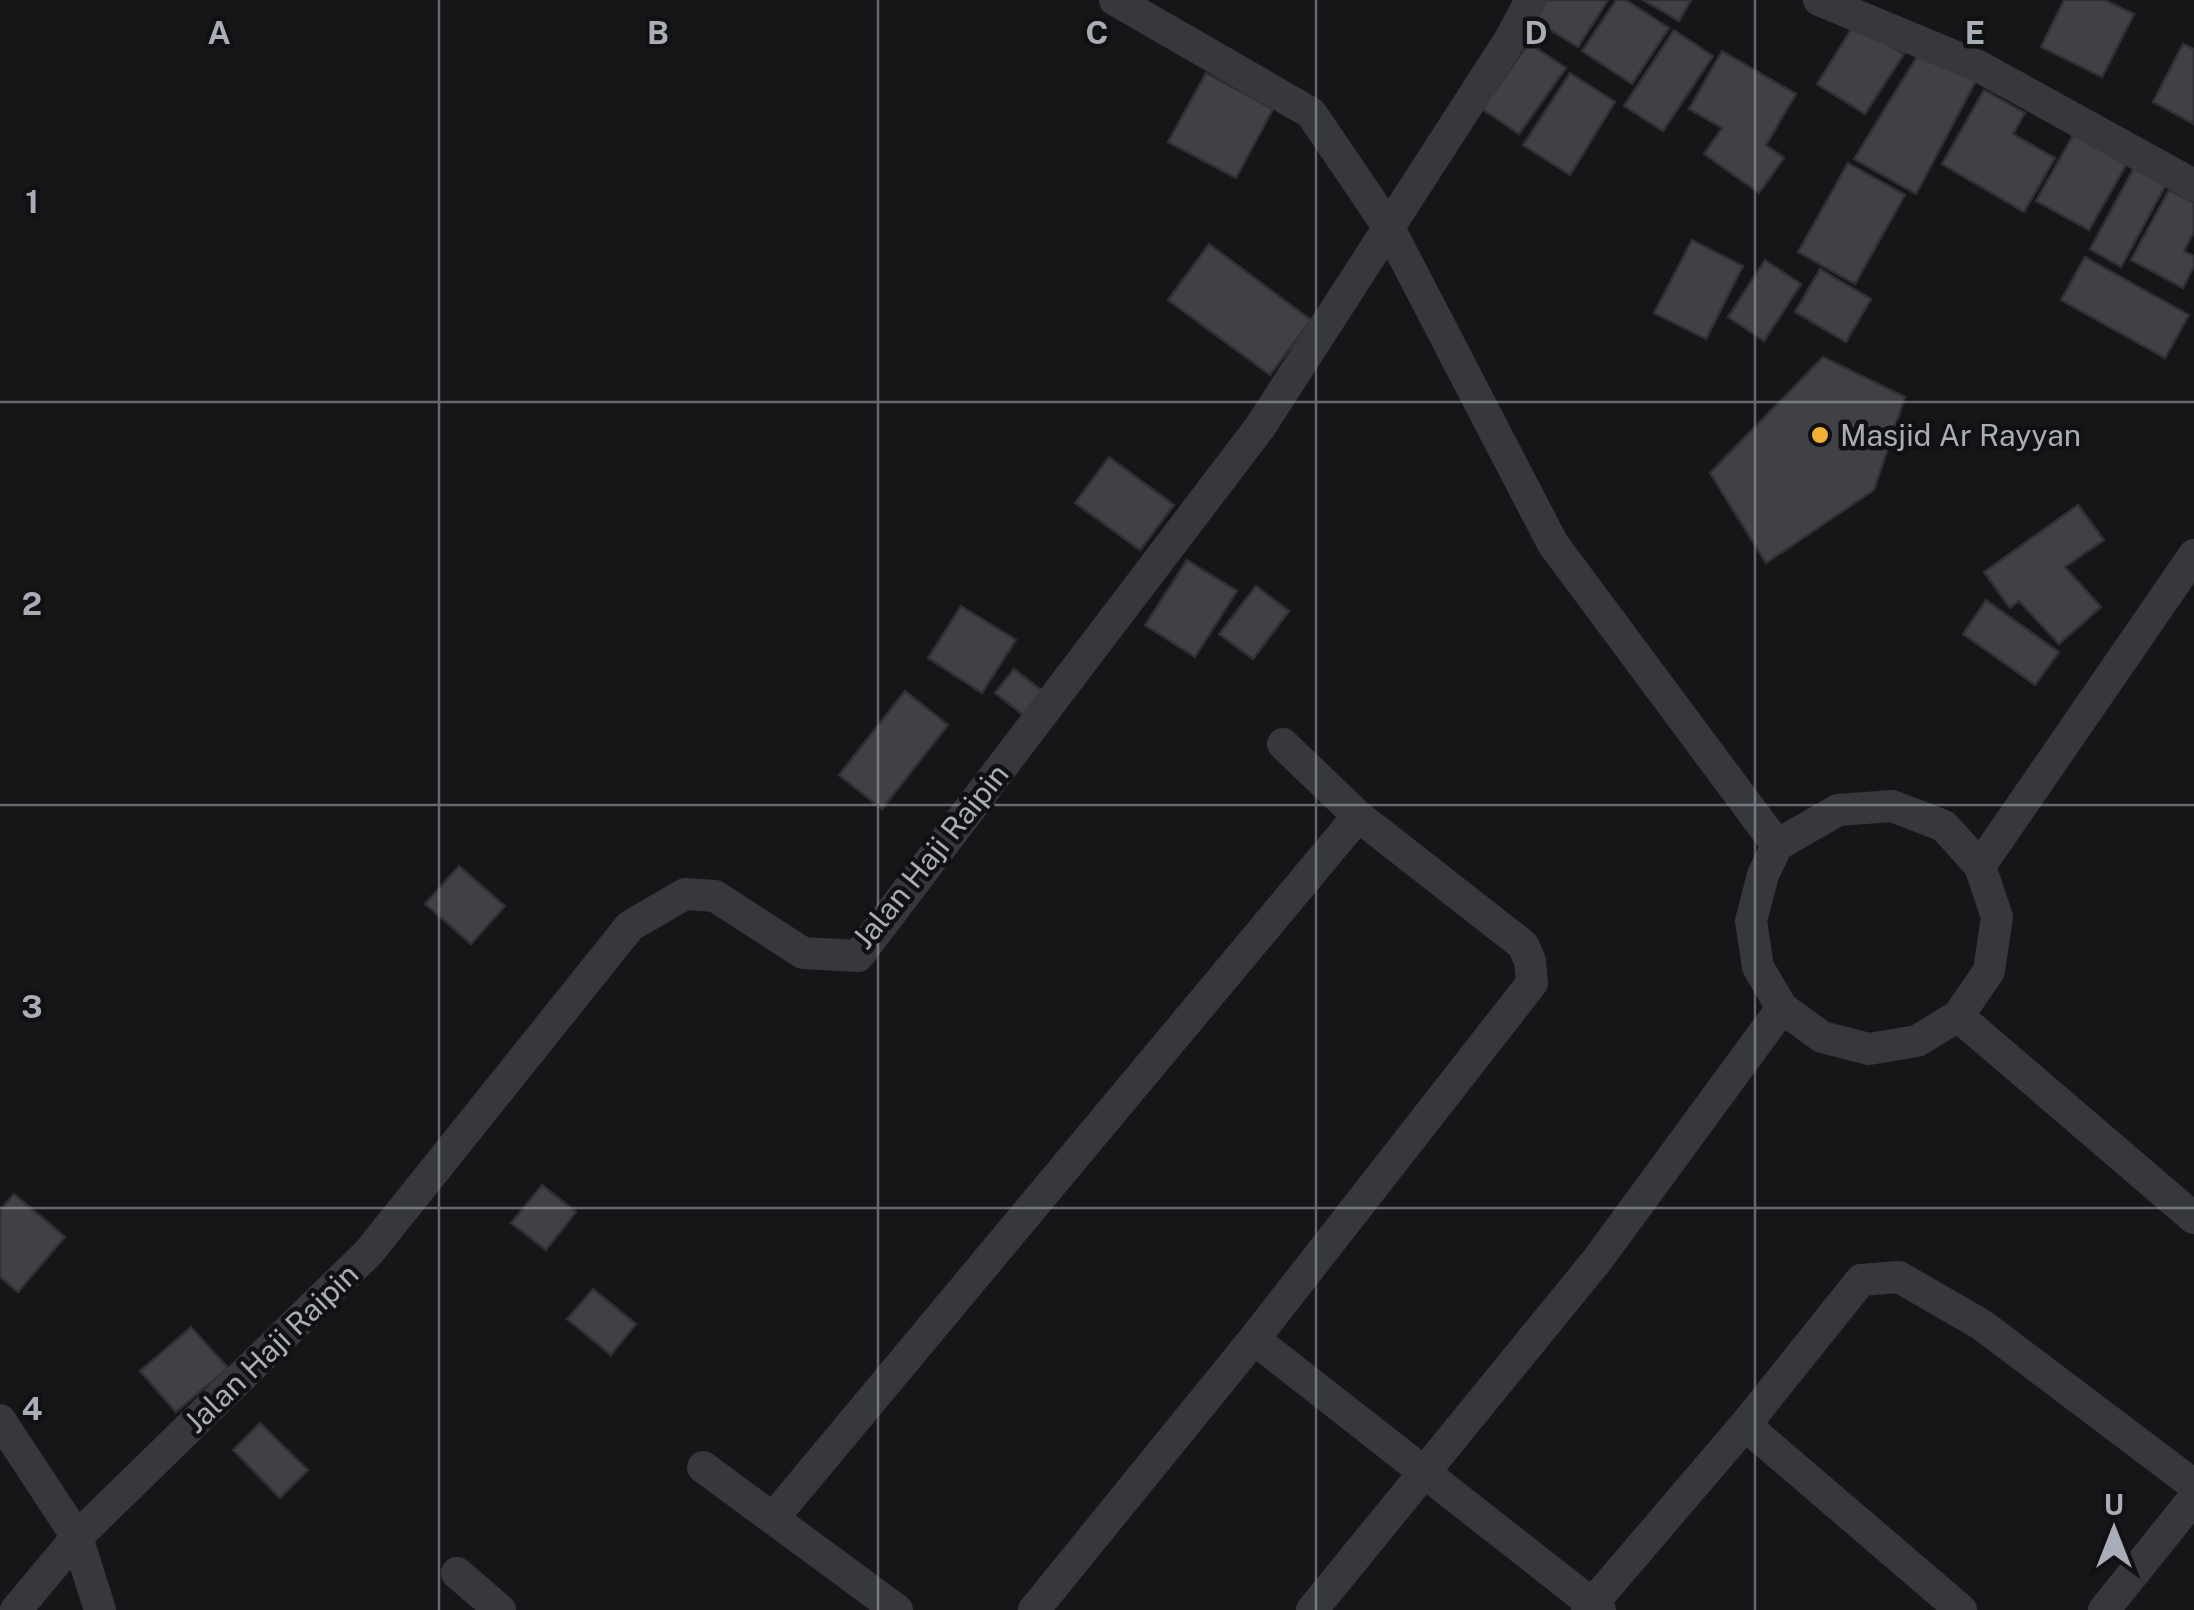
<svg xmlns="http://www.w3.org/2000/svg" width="2194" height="1610" font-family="'Public Sans',sans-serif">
<rect width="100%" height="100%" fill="#161618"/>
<path fill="#404145" stroke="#303034" stroke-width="2.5" d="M1547,0H1608L1578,47L1534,20Z
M1616,0H1626L1669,28L1632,84L1582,51Z
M1643,0H1691L1679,21Z
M2064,0H2105L2134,14L2102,77L2041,47Z
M1855,23L1904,54L1865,114L1817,84Z
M1674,30L1713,56L1663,131L1624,106Z
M1529,43L1566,68L1519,134L1482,109Z
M2183,44L2194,49V124L2153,102Z
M1924,45L1978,77L1916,194L1854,159Z
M1722,51L1796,94L1766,145L1784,158L1759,193L1704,154L1722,128L1689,109Z
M1206,73L1273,109L1236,178L1168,142Z
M1570,73L1615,102L1570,175L1523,145Z
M1984,90L2025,113L2013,134L2055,158L2024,212L1942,164Z
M2080,123L2133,153L2089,230L2036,201Z
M1848,163L1905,195L1855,284L1798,252Z
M2136,164L2168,181L2121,267L2090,249Z
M2169,190L2194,203V232L2184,251L2194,256V266L2183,288L2131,260Z
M1692,240L1743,266L1706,339L1654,313Z
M1209,244L1311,320L1270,375L1168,300Z
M2085,257L2189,315L2165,358L2061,300Z
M1765,260L1801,284L1764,341L1728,317Z
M1820,269L1871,299L1846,342L1795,312Z
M1823,357L1905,397L1874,490L1766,563L1710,473Z
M1109,457L1174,505L1140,550L1075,503Z
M2078,505L2104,540L2065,567L2101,607L2059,644L2019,601L2010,608L1984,572Z
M1187,560L1237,591L1195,657L1145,625Z
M1256,586L1289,611L1253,659L1219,634Z
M1986,600L2059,652L2035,685L1963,634Z
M961,606L1016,640L982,693L928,658Z
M1014,669L1050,697L1031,721L995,693Z
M905,691L948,725L882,809L839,775Z
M459,866L505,906L471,944L425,904Z
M542,1185L576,1212L546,1250L511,1223Z
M14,1194L65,1237L18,1292L0,1277V1210Z
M593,1289L636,1324L611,1355L567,1319Z
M191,1327L228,1368L176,1412L140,1371Z
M260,1423L308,1470L280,1498L233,1450Z"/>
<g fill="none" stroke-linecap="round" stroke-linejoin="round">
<path stroke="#37383d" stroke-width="32" d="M1115,0L1311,113L1389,228L1553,544L1777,845
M1819,0L1978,66L2194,185
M1892,806L1944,826L1980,866L1997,917L1989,971L1958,1016L1917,1041L1869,1049L1822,1037L1782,1008L1758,967L1751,921L1763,875L1777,845L1838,810Z
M1980,866L2194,555
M1958,1016L2194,1218
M1254,1339L1600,1610
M0,1420L77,1537L100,1610
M1745,1425L1961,1610
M703,1467L897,1610
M774,1517L1358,816
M457,1573L500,1610
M16,1610L77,1537L369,1252L630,926L685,894L715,896L803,953L858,956L1260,427L1509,41L1531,0
M1034,1610L1254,1339L1532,983L1530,961L1523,945L1358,816L1283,744
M1312,1610L1598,1259L1782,1008
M1587,1610L1745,1425L1861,1280L1899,1277L1982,1325L2194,1485
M2104,1610L2194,1498"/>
</g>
<path fill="none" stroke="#a8adb8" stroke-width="2.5" stroke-opacity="0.55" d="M439,0V1610M878,0V1610M1316,0V1610M1755,0V1610M0,402H2194M0,805H2194M0,1208H2194"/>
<circle fill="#f2b134" stroke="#111113" stroke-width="4" cx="1820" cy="435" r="10"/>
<g text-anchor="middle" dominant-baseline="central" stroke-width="9" stroke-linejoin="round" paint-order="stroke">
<g font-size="30" fill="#a8adb8" stroke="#111113" text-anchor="start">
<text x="1840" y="435">Masjid Ar Rayyan</text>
</g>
<g font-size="30" fill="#a8adb8" stroke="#111113">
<text transform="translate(930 856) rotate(-51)">Jalan Haji Raipin</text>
<text transform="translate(271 1348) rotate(-44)">Jalan Haji Raipin</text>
</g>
</g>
<g font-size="32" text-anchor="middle" font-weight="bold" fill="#a8adb8" stroke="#111113" stroke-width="9" stroke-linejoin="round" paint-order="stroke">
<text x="219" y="44">A</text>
<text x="658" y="44">B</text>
<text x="1097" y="44">C</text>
<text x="1536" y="44">D</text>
<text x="1975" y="44">E</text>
<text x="32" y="213">1</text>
<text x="32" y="615">2</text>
<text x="32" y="1018">3</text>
<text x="32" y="1420">4</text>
</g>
<g transform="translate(2114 1530)" stroke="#111113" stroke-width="8" paint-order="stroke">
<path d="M0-8L18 38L0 25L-18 38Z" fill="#a8adb8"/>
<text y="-15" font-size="28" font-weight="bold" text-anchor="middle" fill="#a8adb8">U</text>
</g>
</svg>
